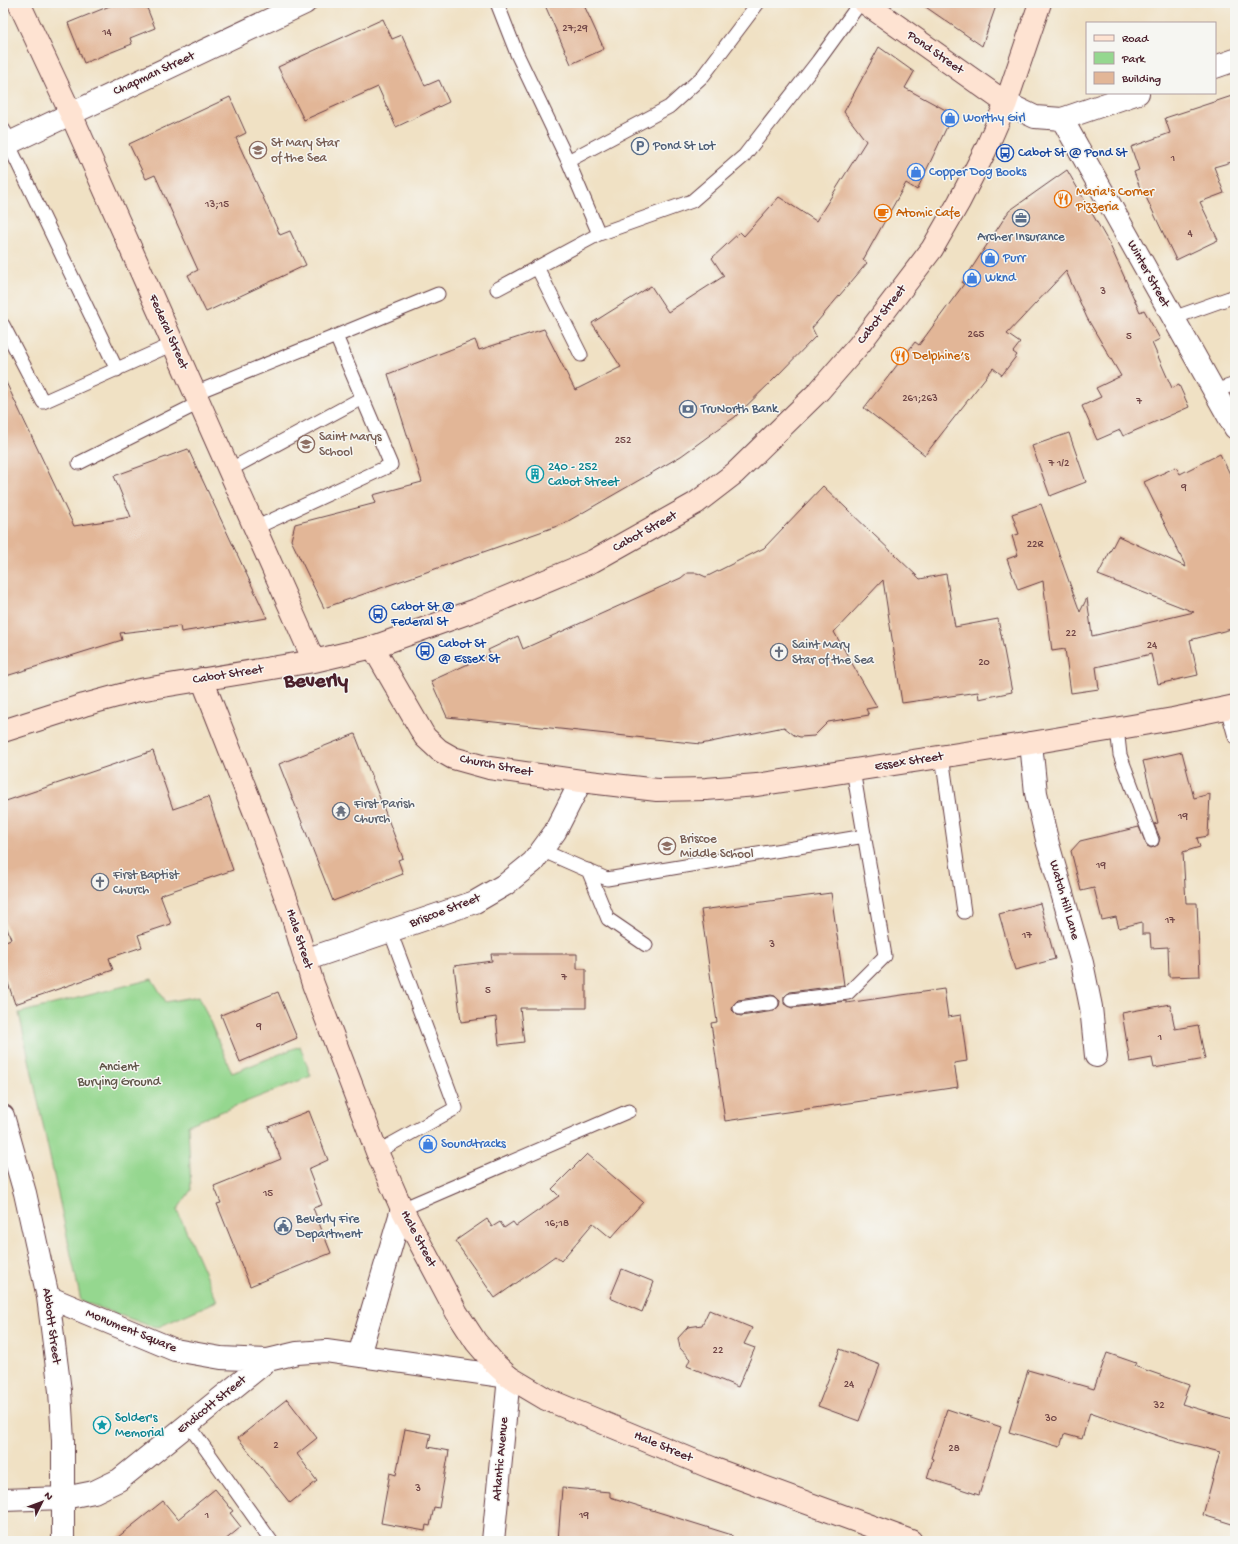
<svg xmlns="http://www.w3.org/2000/svg" width="1238" height="1544" font-family="'Gochi Hand',sans-serif">
<rect width="100%" height="100%" fill="#f6f6f2"/>
<filter id="ink" filterUnits="userSpaceOnUse"><feTurbulence type="fractalNoise" baseFrequency=".025" numOctaves="2"/><feDisplacementMap in="SourceGraphic" scale="8" xChannelSelector="R" yChannelSelector="G"/><feConvolveMatrix kernelMatrix="1 2 1 2 8 2 1 2 1" color-interpolation-filters="sRGB"/></filter>
<filter id="wash" filterUnits="userSpaceOnUse"><feTurbulence type="fractalNoise" baseFrequency=".012" numOctaves="4" result="noise"/><feDisplacementMap in="SourceGraphic" scale="16" xChannelSelector="R" yChannelSelector="G"/><feGaussianBlur stdDeviation="0.9" result="paint"/><feColorMatrix in="noise" values="0 0 0 0 0 0 0 0 0 0 0 0 0 0 0 0 0 1.4 0 .05"/><feComposite in="paint" operator="in"/></filter>
<g filter="url(#wash)">
<rect width="100%" height="100%" fill="#f0e1c4"/>
<path fill="#95d78f" stroke="#707b5d" d="M152,979L166,1002L199,996L232,1073L300,1046L311,1076L188,1125L191,1190L177,1210L217,1301L156,1328L81,1301L19,1013Z"/>
<g id="blocks">
<path fill="#e2b697" fill-rule="evenodd" d="M117,3H145L155,28L130,38L132,44L84,63L68,23Z
M544,3H583L604,49L571,64Z
M920,3H997L982,46Z
M383,19L392,39L402,35L425,86L439,80L449,102L396,127L378,87L304,120L278,67Z
M879,47L914,72L905,88L953,114L917,190L906,183L863,260L867,263L812,328L816,336L774,379L735,417L681,456L563,524L324,608L291,540L295,524L376,503L373,495L422,482L388,374L475,340L479,350L544,329L575,390L621,367L592,323L651,286L668,312L724,276L712,258L740,232L744,236L779,197L816,221L866,141L844,112Z
M1235,95V161L1214,167L1224,193L1200,202L1218,240L1176,260L1145,195L1143,196L1134,172L1139,170L1131,147L1170,133L1165,118Z
M230,97L246,133L236,138L280,235L290,231L306,265L206,312L188,275L198,270L155,175L146,179L129,144Z
M1067,170L1109,243L1140,312L1144,310L1160,339L1152,343L1172,388L1179,385L1189,407L1123,436L1120,430L1097,440L1082,406L1101,397L1096,388L1121,376L1087,318L1066,271L1007,334L1020,343L1013,352L1017,355L1002,375L993,368L925,455L864,408L915,342L919,345L964,284L962,283L1009,211Z
M3,376L74,526L131,517L114,476L188,449L267,618L181,632L180,626L120,633L122,640L3,677Z
M1069,433L1086,482L1050,496L1032,446Z
M1220,454L1235,484V628L1190,640L1198,675L1158,684L1151,654L1096,667L1099,689L1071,693L1065,649L1052,651L1043,581L1018,590L1007,559L1018,555L1012,536L1019,534L1012,514L1041,504L1080,612L1087,598L1092,636L1194,612L1098,575L1118,536L1186,567L1144,482L1176,467L1180,474Z
M823,486L920,579L946,574L955,627L998,619L1012,692L979,699L978,692L902,703L883,580L834,632L877,707L866,709L869,715L828,722L814,736L800,737L794,735L784,727L701,744L447,717L431,681L490,654L488,650L518,636L523,649L681,578L687,573H697L706,577L764,548Z
M355,734L403,858L398,860L403,874L333,901L279,764Z
M153,751L173,809L208,797L233,870L160,895L171,924L138,935L142,947L109,958L113,970L15,1004L3,968V942L11,939L3,918V802Z
M1182,752L1194,798L1210,794L1208,836L1197,838L1200,847L1183,852L1186,903H1197L1200,976L1169,977L1168,947L1151,948L1150,934H1142V922L1119,928L1116,917L1102,920L1094,888L1081,891L1071,851L1080,841L1139,827L1147,846L1151,848L1158,845L1160,838L1154,824L1158,823L1143,761Z
M831,893L844,985L790,992L784,997V1004L792,1008L846,1001V1003L944,989L948,1017L961,1015L967,1061L954,1063L958,1087L725,1121L711,1023L717,1022L701,910ZM771,995L775,996L780,1001L779,1006L774,1011L741,1016L737,1015L732,1010L733,1005L738,1000Z
M1040,903L1055,959L1015,970L999,914Z
M491,954H577V969H586V1008H520L524,1042L499,1045L496,1017L461,1022L454,966L492,961Z
M278,992L297,1038L240,1062L221,1015Z
M1170,1004L1175,1029L1198,1025L1205,1059L1154,1068L1152,1058L1130,1062L1122,1013Z
M309,1111L328,1160L308,1169L322,1205L313,1208L331,1253L250,1286L217,1204L221,1203L214,1186L281,1159L268,1127Z
M587,1154L643,1202L611,1238L593,1223L561,1261L555,1256L495,1298L455,1241L487,1219L492,1227L500,1222L504,1228L513,1222L516,1226L559,1196L552,1189Z
M622,1269L654,1282L642,1312L610,1298Z
M709,1310L752,1328L744,1344L755,1348L738,1387L687,1366L690,1359L680,1348L678,1338L688,1327L702,1325Z
M840,1349L880,1365L859,1421L818,1406Z
M1107,1353L1136,1363L1134,1366L1189,1385L1182,1404L1235,1420V1525L1203,1515L1220,1452L1170,1439V1440L1090,1412L1082,1439L1064,1434L1060,1447L1009,1432L1028,1370L1094,1389Z
M287,1399L317,1438L297,1454L317,1481L290,1503L238,1438Z
M947,1409L1001,1427L979,1495L927,1478L933,1459L931,1458Z
M405,1429L431,1434L428,1447L449,1451L439,1508L434,1507L430,1526L426,1525L425,1531L381,1523L390,1473L396,1475Z
M562,1488L610,1492V1497L732,1535L731,1541H558Z
M215,1489L233,1511L230,1513L241,1527L224,1541H113L163,1501L178,1519Z"/>
</g>
</g>
<g filter="url(#ink)">
<use href="#blocks" fill-opacity="0" stroke="#633c42" stroke-width="1"/>
<g fill="none" stroke-linecap="round" stroke-linejoin="round">
<defs>
<path id="lane" d="M497,3L517,54L568,161L669,107L703,76L758,3
M3,129L11,142
M8,143L117,370
M568,161L599,234
M537,267L581,355
M497,289L599,234L692,201L744,156L818,61L860,3
M1173,318L1235,296
M3,325L43,402L173,344
M336,336L438,294
M1215,391L1235,384
M195,393L336,336L391,465L255,528
M79,463L199,403
M229,470L362,398
M1227,708L1235,737
M1117,728L1120,755L1152,840
M942,756L964,912
M541,850L607,879L865,836
M588,870L608,919L646,945
M791,1000L848,993L885,956L853,770
M740,1008L772,1003
M377,1152L456,1108L390,931
M402,1209L629,1111
M188,1424L271,1541"/>
<path id="street" d="M1215,67L1235,60
M1006,103L1035,117L1062,119L1138,93
M1062,119L1235,428
M3,146L305,3
M1031,743L1036,793L1048,844L1082,963L1091,1007L1096,1056
M305,960L475,902L506,884L533,862L555,832L581,781
M3,1116L25,1193L48,1297L60,1391L63,1441V1541
M48,1297L175,1350L221,1358L268,1360L297,1353L326,1351L509,1377L493,1541
M359,1355L402,1209
M3,1500L64,1498L94,1492L119,1480L268,1360"/>
<path id="secondary" d="M19,3L71,114L314,661
M865,3L1006,103
M373,647L425,737L439,750L453,758L489,768L581,781L657,790L706,789L757,785L1031,743L1173,719L1235,706
M202,679L258,821L292,915L313,984L377,1152L402,1209L457,1313L476,1342L494,1363L509,1377L546,1399L712,1468L911,1541
M3,731L84,705L139,690L314,661L373,647L476,610L593,561L696,503L735,473L819,391L859,345L932,249L959,202L986,149L1006,103L1040,3"/>
</defs>
<use href="#lane" stroke="#633c42" stroke-width="15"/>
<use href="#street" stroke="#633c42" stroke-width="24"/>
<use href="#secondary" stroke="#633c42" stroke-width="24"/>
<use href="#lane" stroke="#fff" stroke-width="13"/>
<use href="#street" stroke="#fff" stroke-width="22"/>
<use href="#secondary" stroke="#fee3d2" stroke-width="22"/>
</g>
</g>
<defs>
<symbol id="shop-ring" viewBox="-11 -11 22 22"><circle r="9.5" fill="#f6f6f2" stroke="#3f7fe0" stroke-width="1.5"/><path d="M-5-2.5h2.3a2.7 3.5 0 0 1 5.4 0H5L5.5 6h-11ZM-1.5-2.5h3a1.5 2.3 0 0 0-3 0Z" fill="#3f7fe0"/></symbol>
<symbol id="parking-ring" viewBox="-11 -11 22 22"><circle r="9.5" fill="#f6f6f2" stroke="#5c6f8a" stroke-width="1.5"/><path d="M-3.5-5.5H1a3.5 3.5 0 0 1 0 7H-1V5.5H-3.5ZM-1-3.4V-.6H.8a1.4 1.4 0 0 0 0-2.8Z" fill="#5c6f8a"/></symbol>
<symbol id="school-ring" viewBox="-11 -11 22 22"><circle r="9.5" fill="#f6f6f2" stroke="#8d6e63" stroke-width="1.5"/><path d="M0-5L7-2L0 1L-7-2ZM-4 1L0 2.5L4 1V4Q0 6-4 4Z" fill="#8d6e63"/></symbol>
<symbol id="bus-ring" viewBox="-11 -11 22 22"><circle r="9.5" fill="#f6f6f2" stroke="#1a4fb4" stroke-width="1.5"/><path d="M-5-6H5V4H4V6H2V4H-2V6H-4V4H-5ZM-3.5-4V0h7V-4ZM-3.5 1.2v1.5H-2V1.2ZM2 1.2v1.5H3.5V1.2Z" fill="#1a4fb4"/></symbol>
<symbol id="restaurant-ring" viewBox="-11 -11 22 22"><circle r="9.5" fill="#f6f6f2" stroke="#e8710a" stroke-width="1.5"/><path d="M-5-6h1v4h1v-4h1v4h1v-4h1v5L-1.5 .5V6h-2V.5L-5-1ZM5-6V6H3V1.5H1.5Q1.5-4 5-6Z" fill="#e8710a"/></symbol>
<symbol id="cafe-ring" viewBox="-11 -11 22 22"><circle r="9.5" fill="#f6f6f2" stroke="#e8710a" stroke-width="1.5"/><path d="M-5.5-4.5H6V0H3Q3 3.5 0 3.5H-2.5Q-5.5 3.5-5.5 0ZM3-3.2v2h1.7v-2ZM-6 4.5H4V6H-6Z" fill="#e8710a"/></symbol>
<symbol id="office-ring" viewBox="-11 -11 22 22"><circle r="9.5" fill="#f6f6f2" stroke="#5c6f8a" stroke-width="1.5"/><path d="M-6-3h4V-5.5h4V-3h4V5H-6ZM-1-4.5V-3h2v-1.5ZM-6 0V1H6V0Z" fill="#5c6f8a"/></symbol>
<symbol id="bank-ring" viewBox="-11 -11 22 22"><circle r="9.5" fill="#f6f6f2" stroke="#5c6f8a" stroke-width="1.5"/><path d="M-6-4H6V4H-6ZM0-2.3a2.3 2.3 0 1 0 0 4.6a2.3 2.3 0 1 0 0-4.6Z" fill="#5c6f8a"/></symbol>
<symbol id="building-ring" viewBox="-11 -11 22 22"><circle r="9.5" fill="#f6f6f2" stroke="#0f9aa8" stroke-width="1.5"/><path d="M-4-6H4V6H1V3H-1V6H-4ZM-2.5-4.3h1.7v1.8h-1.7ZM.8-4.3h1.7v1.8H.8ZM-2.5-1h1.7V.8h-1.7ZM.8-1h1.7V.8H.8Z" fill="#0f9aa8"/></symbol>
<symbol id="church-ring" viewBox="-11 -11 22 22"><circle r="9.5" fill="#f6f6f2" stroke="#6b7280" stroke-width="1.5"/><path d="M-1.2-6h2.4v3.5h3.3v2.4h-3.3V6h-2.4V-.1h-3.3v-2.4h3.3Z" fill="#6b7280"/></symbol>
<symbol id="temple-ring" viewBox="-11 -11 22 22"><circle r="9.5" fill="#f6f6f2" stroke="#6b7280" stroke-width="1.5"/><path d="M0-6L5-2H3V0L6.5 2.5H4V6H1.5V3h-3V6H-4V2.5H-6.5L-3 0V-2H-5Z" fill="#6b7280"/></symbol>
<symbol id="civic-ring" viewBox="-11 -11 22 22"><circle r="9.5" fill="#f6f6f2" stroke="#5c6f8a" stroke-width="1.5"/><path d="M-.6-6.5H3V-4.5H.6V-3L4-1V1h2V6H-6V1h2V-1L-.6-3ZM-1.2 2.5V6h2.4V2.5Z" fill="#5c6f8a"/></symbol>
<symbol id="sight-ring" viewBox="-11 -11 22 22"><circle r="9.5" fill="#f6f6f2" stroke="#0f9aa8" stroke-width="1.5"/><path d="M0-6L1.8-2.2L6-1.7L2.9 1.2L3.7 5.4L0 3.3L-3.7 5.4L-2.9 1.2L-6-1.7L-1.8-2.2Z" fill="#0f9aa8"/></symbol>
</defs>
<g fill-rule="evenodd">
<use href="#shop-ring" x="940" y="108" width="20" height="20"/>
<use href="#parking-ring" x="630" y="136" width="20" height="20"/>
<use href="#school-ring" x="248" y="140" width="20" height="20"/>
<use href="#bus-ring" x="995" y="143" width="20" height="20"/>
<use href="#shop-ring" x="906" y="162" width="20" height="20"/>
<use href="#restaurant-ring" x="1053" y="189" width="20" height="20"/>
<use href="#cafe-ring" x="873" y="203" width="20" height="20"/>
<use href="#office-ring" x="1011" y="208" width="20" height="20"/>
<use href="#shop-ring" x="980" y="248" width="20" height="20"/>
<use href="#shop-ring" x="962" y="268" width="20" height="20"/>
<use href="#restaurant-ring" x="890" y="346" width="20" height="20"/>
<use href="#bank-ring" x="678" y="399" width="20" height="20"/>
<use href="#school-ring" x="296" y="434" width="20" height="20"/>
<use href="#building-ring" x="525" y="464" width="20" height="20"/>
<use href="#bus-ring" x="368" y="604" width="20" height="20"/>
<use href="#bus-ring" x="415" y="641" width="20" height="20"/>
<use href="#church-ring" x="769" y="642" width="20" height="20"/>
<use href="#temple-ring" x="331" y="801" width="20" height="20"/>
<use href="#school-ring" x="657" y="836" width="20" height="20"/>
<use href="#church-ring" x="90" y="872" width="20" height="20"/>
<use href="#shop-ring" x="418" y="1134" width="20" height="20"/>
<use href="#civic-ring" x="273" y="1216" width="20" height="20"/>
<use href="#sight-ring" x="92" y="1415" width="20" height="20"/>
</g>
<g text-anchor="middle" dominant-baseline="central" stroke-width="3" stroke-linejoin="round" paint-order="stroke">
<g font-size="11" fill="#704546">
<text x="575" y="29">27;29</text>
<text x="107" y="33">14</text>
<text x="1173" y="159">1</text>
<text x="217" y="205">13;15</text>
<text x="1190" y="234">4</text>
<text x="1103" y="292">3</text>
<text x="976" y="335">265</text>
<text x="1129" y="337">5</text>
<text x="920" y="399">261;263</text>
<text x="1139" y="402">7</text>
<text x="623" y="441">252</text>
<text x="1059" y="464">7 1/2</text>
<text x="1184" y="488">9</text>
<text x="1035" y="545">22R</text>
<text x="1071" y="634">22</text>
<text x="1152" y="646">24</text>
<text x="984" y="663">20</text>
<text x="1183" y="817">19</text>
<text x="1101" y="866">19</text>
<text x="1170" y="921">17</text>
<text x="1027" y="936">17</text>
<text x="772" y="945">3</text>
<text x="564" y="978">7</text>
<text x="488" y="991">5</text>
<text x="259" y="1027">9</text>
<text x="1160" y="1038">1</text>
<text x="268" y="1194">15</text>
<text x="557" y="1224">16;18</text>
<text x="718" y="1351">22</text>
<text x="849" y="1385">24</text>
<text x="1159" y="1406">32</text>
<text x="1051" y="1419">30</text>
<text x="276" y="1446">2</text>
<text x="954" y="1449">28</text>
<text x="418" y="1489">3</text>
<text x="207" y="1516">1</text>
<text x="584" y="1516">19</text>
</g>
<g font-size="13" fill="#4a1f2b" stroke="#f6f6f2">
<text transform="translate(935 53) rotate(35)">Pond Street</text>
<text transform="translate(154 74) rotate(-25)">Chapman Street</text>
<text transform="translate(1148 274) rotate(61)">Winter Street</text>
<text transform="translate(882 315) rotate(-52)">Cabot Street</text>
<text transform="translate(168 332) rotate(66)">Federal Street</text>
<text transform="translate(645 532) rotate(-29)">Cabot Street</text>
<text transform="translate(228 675) rotate(-9)">Cabot Street</text>
<text transform="translate(909 762) rotate(-9)">Essex Street</text>
<text transform="translate(496 766) rotate(11)">Church Street</text>
<text transform="translate(1064 900) rotate(74)">Watch Hill Lane</text>
<text transform="translate(445 911) rotate(-21)">Briscoe Street</text>
<text transform="translate(299 939) rotate(72)">Hale Street</text>
<text transform="translate(418 1239) rotate(62)">Hale Street</text>
<text transform="translate(51 1326) rotate(82)">Abbott Street</text>
<text transform="translate(131 1331) rotate(22)">Monument Square</text>
<text transform="translate(212 1405) rotate(-39)">Endicott Street</text>
<text transform="translate(663 1447) rotate(23)">Hale Street</text>
<text transform="translate(501 1459) rotate(-85)">Atlantic Avenue</text>
</g>
<g font-size="13" fill="#366cbe" stroke="#f6f6f2" text-anchor="start">
<text x="963" y="118">Worthy Girl</text>
<text x="929" y="172">Copper Dog Books</text>
<text x="1003" y="258">Purr</text>
<text x="985" y="278">Wknd</text>
<text x="441" y="1144">Soundtracks</text>
</g>
<g font-size="13" fill="#785e54" stroke="#f6f6f2" text-anchor="start">
<text x="271" y="143">St Mary Star<tspan x="271" dy="15">of the Sea</tspan></text>
<text x="319" y="437">Saint Marys<tspan x="319" dy="15">School</tspan></text>
<text x="680" y="839">Briscoe<tspan x="680" dy="15">Middle School</tspan></text>
</g>
<g font-size="13" fill="#4e5e75" stroke="#f6f6f2" text-anchor="start">
<text x="653" y="146">Pond St Lot</text>
<text x="1021" y="237" text-anchor="middle">Archer Insurance</text>
<text x="701" y="409">TruNorth Bank</text>
<text x="296" y="1219">Beverly Fire<tspan x="296" dy="15">Department</tspan></text>
</g>
<g font-size="13" fill="#164399" stroke="#f6f6f2" text-anchor="start">
<text x="1018" y="153">Cabot St @ Pond St</text>
<text x="391" y="607">Cabot St @<tspan x="391" dy="15">Federal St</tspan></text>
<text x="438" y="644">Cabot St<tspan x="438" dy="15">@ Essex St</tspan></text>
</g>
<g font-size="13" fill="#c56008" stroke="#f6f6f2" text-anchor="start">
<text x="1076" y="192">Maria's Corner<tspan x="1076" dy="15">Pizzeria</tspan></text>
<text x="896" y="213">Atomic Cafe</text>
<text x="913" y="356">Delphine’s</text>
</g>
<g font-size="13" fill="#0d838f" stroke="#f6f6f2" text-anchor="start">
<text x="548" y="467">240 - 252<tspan x="548" dy="15">Cabot Street</tspan></text>
<text x="115" y="1418">Solder's<tspan x="115" dy="15">Memorial</tspan></text>
</g>
<g font-size="13" fill="#5b616d" stroke="#f6f6f2" text-anchor="start">
<text x="792" y="645">Saint Mary<tspan x="792" dy="15">Star of the Sea</tspan></text>
<text x="354" y="804">First Parish<tspan x="354" dy="15">Church</tspan></text>
<text x="113" y="875">First Baptist<tspan x="113" dy="15">Church</tspan></text>
</g>
<g font-size="13" fill="#605649" stroke="#f6f6f2">
<text x="119" y="1067">Ancient<tspan x="119" dy="15">Burying Ground</tspan></text>
</g>
<g font-size="21" font-weight="bold" fill="#4a1f2b" stroke="#f6f6f2">
<text x="316" y="682">Beverly</text>
</g>
</g>
<rect width="1238" height="1544" fill="none" stroke="#f6f6f2" stroke-width="16"/>
<rect x="1086" y="22" width="130" height="72" fill="#f6f6f2" stroke="#b1a0a2"/>
<rect x="1094" y="35" width="20" height="6" fill="#fee3d2" stroke="#b1a0a2"/>
<text x="1122" y="42" font-size="12" fill="#4a1f2b">Road</text>
<rect x="1094" y="52" width="20" height="12" fill="#95d78f" stroke="#b1a0a2"/>
<text x="1122" y="62" font-size="12" fill="#4a1f2b">Park</text>
<rect x="1094" y="72" width="20" height="12" fill="#e2b697" stroke="#b1a0a2"/>
<text x="1122" y="82" font-size="12" fill="#4a1f2b">Building</text>
<g transform="translate(42 1502) rotate(48)" stroke="#f6f6f2" stroke-width="3" paint-order="stroke">
<path d="M0-3L7 15L0 10L-7 15Z" fill="#4a1f2b"/>
<text y="-6" font-size="11" font-weight="bold" text-anchor="middle" fill="#4a1f2b">N</text>
</g>
</svg>
